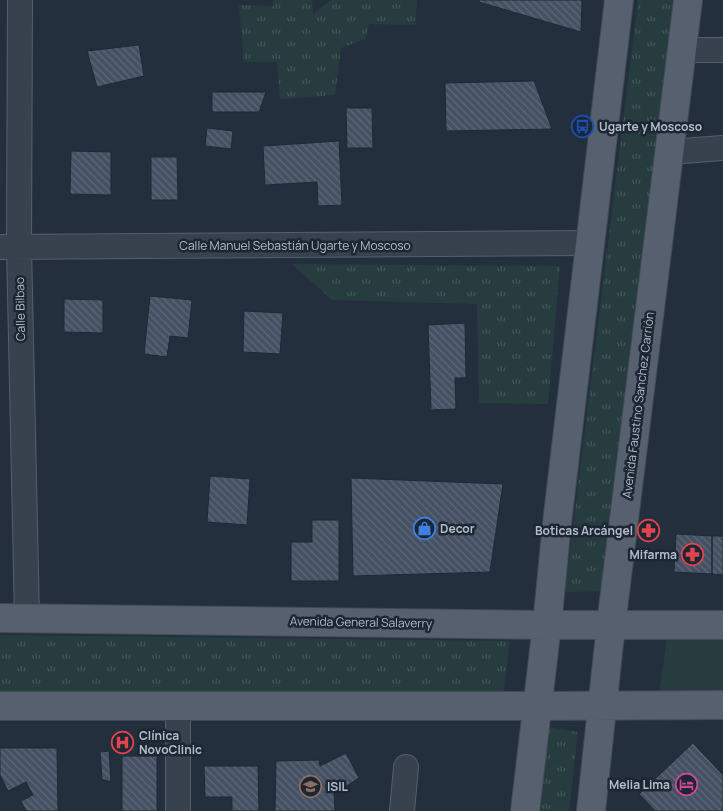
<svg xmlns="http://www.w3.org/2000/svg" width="723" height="811" font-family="Manrope,sans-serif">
<defs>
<pattern id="grass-tufts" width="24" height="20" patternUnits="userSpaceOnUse" patternTransform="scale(1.25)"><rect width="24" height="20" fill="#263c3f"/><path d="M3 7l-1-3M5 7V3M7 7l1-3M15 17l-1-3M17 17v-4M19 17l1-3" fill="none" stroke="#435659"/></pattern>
<pattern id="building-back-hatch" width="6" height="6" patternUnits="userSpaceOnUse" patternTransform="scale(1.25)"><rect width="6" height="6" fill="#455162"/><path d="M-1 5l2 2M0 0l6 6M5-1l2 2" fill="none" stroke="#5d6877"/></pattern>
</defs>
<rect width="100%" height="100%" fill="#242f3e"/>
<path fill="url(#grass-tufts)" d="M273,0H312L313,14L331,0H417L415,25L369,24L365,39L341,48L335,95L280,99L277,62H244L239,5L273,6Z
M638,0H675L609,591L565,592Z
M292,264L560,266L548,404L479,403L477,304L332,300Z
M0,635L510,641L503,697L0,695Z
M548,727L578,732L569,811H538Z"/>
<path fill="#263c3f" d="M667,638H723V700L658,701Z"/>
<path fill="url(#building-back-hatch)" stroke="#1f2835" d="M479,0H582L581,32L479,2Z
M139,45L144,76L97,87L87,51Z
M534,81L552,129L446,131L445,83Z
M212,92H266L259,112H212Z
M346,108H372L373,148H347Z
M207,128L233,131L231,149L205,146Z
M339,141L342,205L318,206L317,182L265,185L263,146Z
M71,151L111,152V195L70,194Z
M151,157H177L178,200H151Z
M150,296L192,300L188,338L170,336L167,357L144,354Z
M64,299L103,300V333L64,332Z
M244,311L283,313L280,354L243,352Z
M465,323L466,378H455L456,409L431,410L428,325Z
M210,476L250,479L247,525L207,522Z
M351,478L503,484L490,572L353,576Z
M312,520H339V581H291V542H312Z
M676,534L712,536V574L674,572Z
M712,536H723V575L712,574Z
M693,743L723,775V811H655L639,794Z
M0,748H57L58,811H26L21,801L33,795L26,782L8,791L0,775Z
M109,751L111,782L102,779L100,752Z
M346,753L359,778L334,794L335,811H275L276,761L319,760L320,766Z
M122,756H157V811H122Z
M204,766H258L259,811H232V797H205Z"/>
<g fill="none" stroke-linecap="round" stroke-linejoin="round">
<defs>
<path id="minor" d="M20,0L19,247L27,618
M682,50H723
M670,152L723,148
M0,247L590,243
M178,706V811
M402,811L406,767"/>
<path id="major" d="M0,618L547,625H723
M0,706H538L723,705
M525,811L547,625L557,523L619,0
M591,811L611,625L688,0"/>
</defs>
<use href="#minor" stroke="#565f6c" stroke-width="26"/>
<use href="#major" stroke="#414a57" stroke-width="30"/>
<use href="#minor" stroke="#38414e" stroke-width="24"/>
<use href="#major" stroke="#56606e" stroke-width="28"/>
</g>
<defs>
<symbol id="bus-ring" viewBox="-11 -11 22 22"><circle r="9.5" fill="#1d2633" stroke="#1a4fb4" stroke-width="1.5"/><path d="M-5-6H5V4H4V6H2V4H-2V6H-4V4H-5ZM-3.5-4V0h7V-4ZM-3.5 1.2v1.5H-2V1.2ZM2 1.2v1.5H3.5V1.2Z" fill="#1a4fb4"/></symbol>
<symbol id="shop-ring" viewBox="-11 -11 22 22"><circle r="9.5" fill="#1d2633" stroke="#3f7fe0" stroke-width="1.5"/><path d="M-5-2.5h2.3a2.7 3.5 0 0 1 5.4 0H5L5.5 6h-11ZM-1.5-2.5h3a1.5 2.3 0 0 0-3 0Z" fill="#3f7fe0"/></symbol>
<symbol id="pharmacy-ring" viewBox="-11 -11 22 22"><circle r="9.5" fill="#1d2633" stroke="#e0444e" stroke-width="1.5"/><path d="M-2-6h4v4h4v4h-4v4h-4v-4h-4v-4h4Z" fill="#e0444e"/></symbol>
<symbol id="hospital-ring" viewBox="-11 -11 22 22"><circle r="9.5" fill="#1d2633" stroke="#e0444e" stroke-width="1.5"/><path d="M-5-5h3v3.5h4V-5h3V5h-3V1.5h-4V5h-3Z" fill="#e0444e"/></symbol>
<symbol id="hotel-ring" viewBox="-11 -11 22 22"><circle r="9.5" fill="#1d2633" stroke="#d1479c" stroke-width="1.5"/><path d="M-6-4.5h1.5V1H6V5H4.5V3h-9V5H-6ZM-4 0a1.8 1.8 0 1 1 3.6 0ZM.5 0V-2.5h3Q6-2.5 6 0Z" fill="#d1479c"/></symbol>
<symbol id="university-ring" viewBox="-11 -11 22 22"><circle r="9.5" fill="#1d2633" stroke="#8d6e63" stroke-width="1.5"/><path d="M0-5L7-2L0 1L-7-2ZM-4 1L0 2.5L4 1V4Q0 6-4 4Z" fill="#8d6e63"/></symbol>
</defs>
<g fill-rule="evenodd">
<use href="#bus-ring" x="570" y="114" width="25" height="25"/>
<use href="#shop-ring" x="412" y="516" width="25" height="25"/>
<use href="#pharmacy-ring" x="636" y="518" width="25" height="25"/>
<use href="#pharmacy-ring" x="680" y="542" width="25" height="25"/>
<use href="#hospital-ring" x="110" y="730" width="25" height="25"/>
<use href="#hotel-ring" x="674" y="772" width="25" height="25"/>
<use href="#university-ring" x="298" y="774" width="25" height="25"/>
</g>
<g text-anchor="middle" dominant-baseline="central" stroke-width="5" stroke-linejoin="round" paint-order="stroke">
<g font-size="12" font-weight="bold" fill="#b4bcc9" stroke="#1d2633" text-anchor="start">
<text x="599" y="126">Ugarte y Moscoso</text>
<text x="440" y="528">Decor</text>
<text x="633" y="530" text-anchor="end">Boticas Arcángel</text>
<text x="677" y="554" text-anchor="end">Mifarma</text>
<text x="139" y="735">Clínica<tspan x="139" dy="14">NovoClinic</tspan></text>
<text x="670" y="784" text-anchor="end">Melia Lima</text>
<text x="327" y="786">ISIL</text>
</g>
<g font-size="12" fill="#b4bcc9" stroke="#1d2633">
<text x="295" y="245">Calle Manuel Sebastián Ugarte y Moscoso</text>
<text transform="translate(20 309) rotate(-91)">Calle Bilbao</text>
<text transform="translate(638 405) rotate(-83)">Avenida Faustino Sanchez Carrión</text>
<text transform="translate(361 622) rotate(1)">Avenida General Salaverry</text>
</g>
</g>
</svg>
